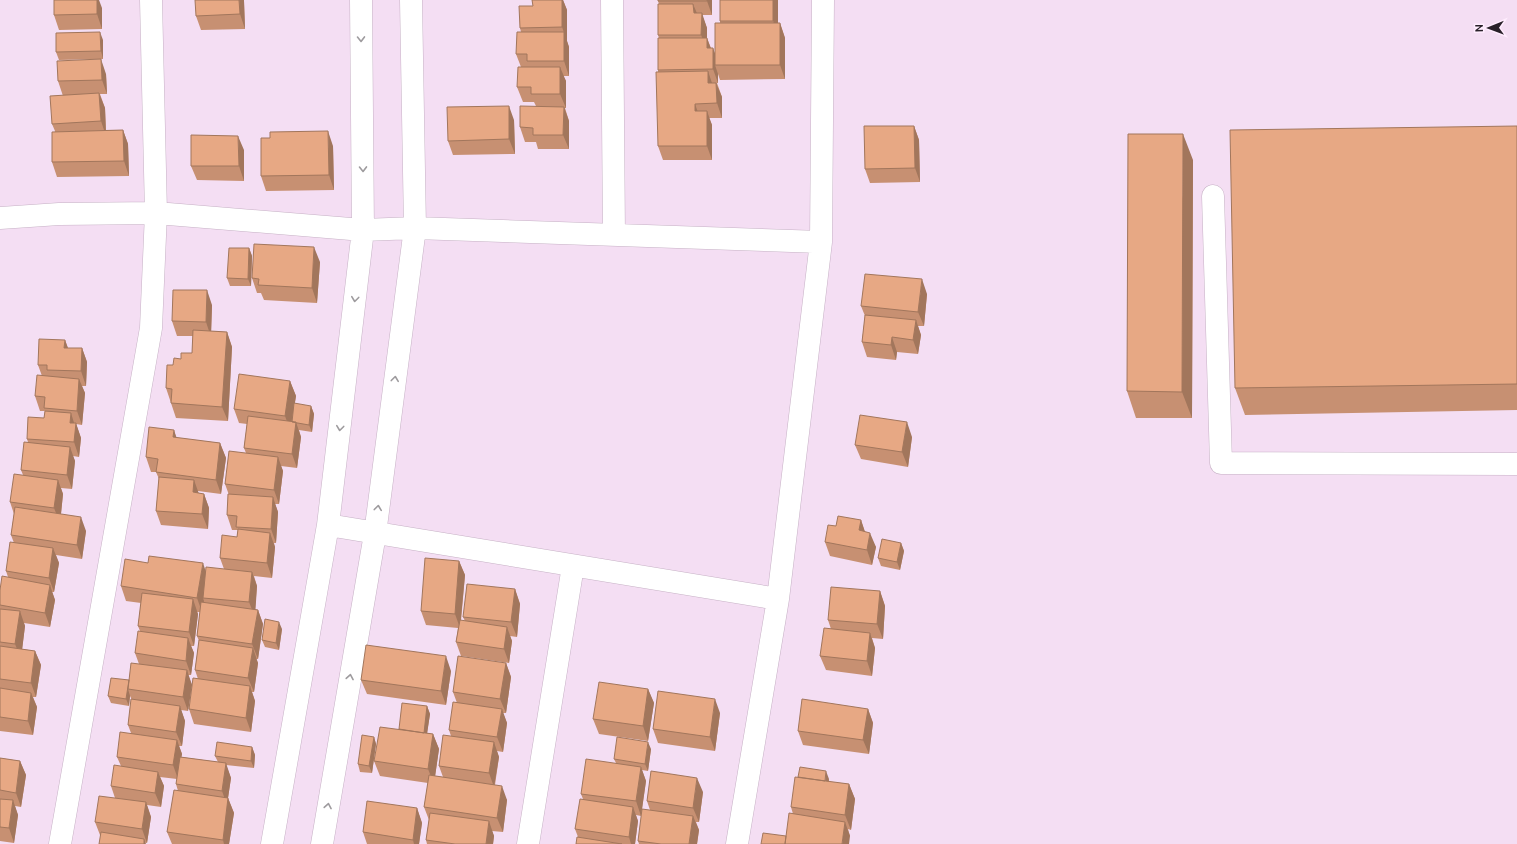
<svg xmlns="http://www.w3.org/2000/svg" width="1517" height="844" font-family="Ubuntu,sans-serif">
<rect width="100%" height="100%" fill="#f4def3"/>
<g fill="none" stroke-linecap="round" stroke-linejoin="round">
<defs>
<path id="minor" d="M612,0L614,235
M1213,196L1221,463L1517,464
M0,218L59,214L156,213L363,230L415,228L821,242
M328,525L778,599
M60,844L151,328L156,213L151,0
M272,844L328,525L363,230L361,0
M322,844L375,534L415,228L411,0
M528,844L573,566
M737,844L778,599L821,242L823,0"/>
</defs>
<use href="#minor" stroke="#c6b1c5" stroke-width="23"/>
<use href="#minor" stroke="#fff" stroke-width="22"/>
</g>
<path fill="#c79072" d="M532,0H563L567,10V41L569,47V76H563L566,81V108H565L569,121V149H538L536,142H525L520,127L536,106L534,102H523L517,87L521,67L516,54L521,32L520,28L533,6Z
M712,0V15H702L707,28V38L711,48H713L715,54L720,23V0L778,23H780L785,38V79L720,80L718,74V83H717L722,97V118H709L712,125V160H663L658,146V70L659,38L658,35L659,4L658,1Z
M244,1L245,29L201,30L196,16Z
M102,8V29L59,30L54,15Z
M103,40V59L59,60L56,52Z
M106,74L107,94H100L105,108L106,130H123L128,144L129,176L57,177L52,162L55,131L52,124L63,96L58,81Z
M514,120L515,154L453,155L448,141Z
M914,126L919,140L920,182L870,183L865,169Z
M1517,126V410L1245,415L1235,388Z
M333,146L334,190L266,191L261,176Z
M244,150V181L197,180L191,166Z
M1193,160L1192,418H1136L1127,391Z
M249,248L252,256L251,286H230L227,278Z
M320,262L317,303L264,300L261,293H257L252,278Z
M927,294L924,326H918L921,335L918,354L897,352L896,360L867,357L862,342L865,316L861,306Z
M212,305L211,331L227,332L232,347L228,421L176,418L166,388L173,365L181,359L192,353L193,336H177L172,321Z
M65,340L68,348H82L87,362L86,386H82L85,393L82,425L76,424L81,438L79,457L73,456L75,461L72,489L61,488L63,494L61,514L86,531L82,559L56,555L59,563L54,592H52L55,600L50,627L24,623L25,626L22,649L35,651L41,665L36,697H33L37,707L33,735L0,731V590L8,577L6,571L14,543L11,535L14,514L10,502L23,475L21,470L28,442L27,439L44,418L45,411H40L35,396L42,376L38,365Z
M290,381L296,396L294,409L311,406L314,414L312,432L299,430L301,437L297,468L281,466L283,471L279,504H275L278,512L276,543H274L275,547L272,578L254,576L257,586L255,609L258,610L263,624L258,659H256L258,663L254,692H252L255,701L251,732L194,724L189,709L198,679L195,670L199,641L197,636L200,612H197L198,614L194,646H191L194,653L191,675H188L192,685L188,711L181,710L185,721L182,746H179L182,754L181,757L218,762L215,756L252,747L255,755L254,768L226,765L231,778L228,798L234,813L229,844H172L167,832L178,791L176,784L177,779L160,777L164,786L161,807L147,805L151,817L147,843L100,835L95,822L115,798L111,786L121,766L117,757L131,733L128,725L132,700L130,696L129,706L111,703L108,696L129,680L139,664L135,653L140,631L138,626L141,603L126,601L121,586L206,572L224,569L220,558L237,537L238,531V530H232L227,515L229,495L225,484L246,453L244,448L247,424L239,423L234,409Z
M174,430L176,438L220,443L226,458L221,494L198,491V493L204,494L209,508L208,529L161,525L156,511L159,479L156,472H151L146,457Z
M912,437L908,467L861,459L855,445Z
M861,520L865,532L876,547L872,565L830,556L825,542L836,526Z
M901,543L904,551L900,570L881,566L878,558Z
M459,561L465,575L461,621H465L463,617L515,589L520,604L517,637L510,636L512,641L509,663L461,656L456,642L458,628L426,625L421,611Z
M880,591L885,606L883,639L872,638L875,648L872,676L826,670L820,656L831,629L828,620Z
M282,629L279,650L265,647L262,640Z
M506,663L511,677L506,713H503L507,723L503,752L497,751L499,757L495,785L507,800L503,832L492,831L494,836L493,844H427L426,840L429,820L424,807L428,783L380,776L374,761L399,729L427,706L430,714L427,733L433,734L439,749L435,776L443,777L439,766L451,736L449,730L457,703L453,692Z
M451,671L446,705L367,694L361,680Z
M648,689L654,703L648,741L599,734L593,719Z
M868,709L873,723L869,754L803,745L798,731Z
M720,713L715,751L658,743L653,729Z
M374,737L376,744L372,773L360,772L358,764Z
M651,749L648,771L642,770L646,781L641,816L636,815L638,821L635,844H576L578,837L575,829L583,799L581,794L616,763L614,759Z
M0,758L20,761L26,775L21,807L15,806L18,815L14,843L0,841Z
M829,779V782L849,784L855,799L851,830L848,829L850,836H786L793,814L791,807Z
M703,792L699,822H696L699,830L697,844H639L638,841L650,810L647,801Z
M417,808L422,823L419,844H367L363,832Z"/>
<path fill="#a2765c" d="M97,0H99L102,8V29L97,14Z
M239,0H244V1L245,29L240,14Z
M562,0H563L567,10V41L562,27Z
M707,0H712V15L707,1Z
M773,0H778V36L773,21Z
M693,4L699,18L694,13Z
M702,13L707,28V49L701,35Z
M780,23L785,38V79L780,65Z
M100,32L103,40V59L101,51Z
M564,32L569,47V76L564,61Z
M707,38L712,52L707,48Z
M713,48L718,62L715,65L718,74V83L713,69Z
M101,59L106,74L107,94L102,80Z
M560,67L566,81V108L560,94Z
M708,71L713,86L708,83Z
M716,83L722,97V118L717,103Z
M99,93L105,108L106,136L101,121Z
M695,104L700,118L695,111Z
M509,106L514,120L515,154L509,139Z
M564,107L569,121V149L563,135Z
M707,111L712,125V160L707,146Z
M914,126L919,140L920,182L915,168Z
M123,130L128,144L129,176L124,161Z
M328,131L333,146L334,190L329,175Z
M1183,134L1193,160L1192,418L1182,392Z
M238,136L244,150V181L239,166Z
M314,247L320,262L317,303L312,288Z
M249,248L252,256L251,286L248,279Z
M922,279L927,294L924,326L918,312Z
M207,290L212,305L211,337L206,322Z
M916,320L921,335L918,354L913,340Z
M227,332L232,347L228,421L222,407Z
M892,337L897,352L896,360L891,345Z
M65,340L70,354L64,348Z
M82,348L87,362L86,386L81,371Z
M79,379L85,393L82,425L77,411Z
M290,381L296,396L290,430L285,416Z
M311,406L314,414L312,432L309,425Z
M71,413L75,426L76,423L81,438L79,457L74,442L70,423Z
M296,422L301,437L297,468L292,454Z
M907,422L912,437L908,467L902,452Z
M174,430L179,445L173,437Z
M220,443L226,458L221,494L216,480Z
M70,447L75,461L72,489L67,475Z
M278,457L283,471L279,504L274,490Z
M58,480L63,494L60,523L54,508Z
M194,480L199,494L193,492Z
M204,494L209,508L208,529L202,514Z
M273,497L278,512L276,543L271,529Z
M81,517L86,531L82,559L77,545Z
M861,520L866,535L859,530Z
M270,533L275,547L272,578L267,563Z
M870,533L876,547L872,565L867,550Z
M901,543L904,551L900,570L897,562Z
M53,548L59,563L54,592L49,578Z
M459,561L465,575L460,628L455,614Z
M203,563L208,578L203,598L204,601L202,612L197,598Z
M252,572L257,586L255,617L249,602Z
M50,585L55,600L50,627L45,613Z
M515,589L520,604L517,637L511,622Z
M880,591L885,606L883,639L877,624Z
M193,599L198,614L194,646L189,632Z
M258,610L263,624L258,659L252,644Z
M20,611L25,626L21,659L15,644Z
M279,622L282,629L279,650L276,643Z
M507,627L512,641L509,663L504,649Z
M870,633L875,648L872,676L867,661Z
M188,638L194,653L191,675L186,661Z
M253,648L258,663L254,692L248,678Z
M35,651L41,665L36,697L31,683Z
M446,656L451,671L446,705L441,691Z
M506,663L511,677L506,713L500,699Z
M187,670L192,685L188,711L183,697Z
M129,680L128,689L130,696L129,706L126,699Z
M250,686L255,701L251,732L246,718Z
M648,689L654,703L648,741L643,726Z
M31,693L37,707L33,735L28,721Z
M715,699L720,713L715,751L710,737Z
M180,706L185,721L182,746L176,732Z
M427,706L430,714L426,741L423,733Z
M502,709L507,723L503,752L497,737Z
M868,709L873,723L869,754L863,740Z
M433,734L439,749L434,784L428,769Z
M374,737L376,744L372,773L369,766Z
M177,740L182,754L178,779L173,765Z
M494,742L499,757L494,787L489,773Z
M648,742L651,749L648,771L645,764Z
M252,747L255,755L254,768L251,761Z
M20,761L26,775L21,807L16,793Z
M226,763L231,778L228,798L234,813L229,844H224L223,840L227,805L222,791Z
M641,767L646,781L641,816L636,801Z
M826,771L829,779L827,790L825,782Z
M158,772L164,786L161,807L155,793Z
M697,778L703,792L699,822L693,808Z
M849,784L855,799L851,830L845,815Z
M502,786L507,800L503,832L497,818Z
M13,800L18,815L14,843L9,828Z
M146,802L151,817L147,843L142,829Z
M633,807L638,821L635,844H631L629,837Z
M417,808L422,823L419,844H414L413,840Z
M693,816L699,830L697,844H689Z
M489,821L494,836L493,844H486Z
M845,822L850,836L849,844H842Z
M144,839L146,844H144Z"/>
<path fill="#e7a884" stroke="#a2765c" d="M54,0H97V14L54,15Z
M195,0H239L240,14L196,16Z
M532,0H562V27L520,28L519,6H533Z
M658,0H707V1H658Z
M720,0H773V21H720Z
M658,4H693L694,13H702L701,35H658Z
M715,23H780V65H715Z
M100,32L101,51L56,52V33Z
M517,32H564V61H527V54H516Z
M658,38H707V48H713V69L658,70Z
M101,59L102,80L58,81L57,61Z
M518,67H560V94H531V87H517Z
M708,71V83H716L717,103L695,104V111H707V146H658L656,72Z
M99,93L101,121L52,124L50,96Z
M509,106V139L448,141L447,107Z
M520,106L564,107L563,135H533V128L520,127Z
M864,126H914L915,168L865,169Z
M1517,126V384L1235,388L1230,130Z
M123,130L124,161L52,162V132Z
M328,131L329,175L261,176V138H270V132Z
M1128,134H1183L1182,392L1127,391Z
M191,135L238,136L239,166H191Z
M254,244L314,247L312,288L258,285L259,279L252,278Z
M229,248H249L248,279L227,278Z
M865,274L922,279L918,312L861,306Z
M173,290H207L206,322L172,321Z
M865,315L916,320L913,340L892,337L891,345L862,342Z
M193,330L227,332L222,407L171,403L172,389L166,388L167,365H173L174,358L181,359V353H192Z
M39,339L65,340L64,348H82L81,371L47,370V365H38Z
M239,374L290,381L285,416L234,409Z
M37,375L79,379L77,411L44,408L45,397L35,396Z
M294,403L311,406L309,425L292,422Z
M45,411L71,413L70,423H76L74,442L27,439L28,417L44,418Z
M860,415L907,422L902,452L855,445Z
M248,416L296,422L292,454L244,448Z
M149,427L174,430L173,437L220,443L216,480L156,472L158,459L146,457Z
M24,442L70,447L67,475L21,470Z
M229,451L278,457L274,490L225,484Z
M14,474L58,480L54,508L10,502Z
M159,477L194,480L193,492L204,494L202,514L156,511Z
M228,494L273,497L271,529L236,527L237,516L227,515Z
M15,507L81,517L77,545L11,535Z
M838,516L861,520L859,530L870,533L867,550L825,542L828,525L836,526Z
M238,529L270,533L267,563L220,558L222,535L237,537Z
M882,539L901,543L897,562L878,558Z
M10,542L53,548L49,578L6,571Z
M149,556L203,563L197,598L121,586L125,559L148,563Z
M425,558L459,561L455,614L421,611Z
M206,567L252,572L249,602L203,598Z
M2,576L50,585L45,613L0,605V590Z
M467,584L515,589L511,622L463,617Z
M831,587L880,591L877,624L828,620Z
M142,593L193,599L189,632L138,626Z
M201,602L258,610L252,644L197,636Z
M0,609L20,611L15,644L0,642Z
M265,619L279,622L276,643L262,640Z
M460,620L507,627L504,649L456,642Z
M824,628L870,633L867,661L820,656Z
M138,631L188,638L186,661L135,653Z
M199,640L253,648L248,678L195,670Z
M366,645L446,656L441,691L361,680Z
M0,646L35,651L31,683L0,679Z
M458,656L506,663L500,699L453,692Z
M131,663L187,670L183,697L128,689Z
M111,678L129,680L126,699L108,696Z
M193,678L250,686L246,718L189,709Z
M599,682L648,689L643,726L593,719Z
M0,688L31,693L28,721L0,717Z
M658,691L715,699L710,737L653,729Z
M131,699L180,706L176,732L128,725Z
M802,699L868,709L863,740L798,731Z
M453,702L502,709L497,737L449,730Z
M402,703L427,706L424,733L399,729Z
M380,727L433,734L428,769L374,761Z
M120,732L177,740L173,765L117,757Z
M362,735L374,737L369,766L358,764Z
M443,735L494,742L489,773L439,766Z
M617,737L648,742L645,764L614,759Z
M217,742L252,747L251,761L215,756Z
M180,757L226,763L222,791L176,784Z
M0,758L20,761L16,793L0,790Z
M586,759L641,767L636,801L581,794Z
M114,765L158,772L155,793L111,786Z
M800,767L826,771L825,781L798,777Z
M651,771L697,778L693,808L647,801Z
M429,775L502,786L497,818L424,807Z
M795,777L849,784L845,815L791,807Z
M174,790L228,798L223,840L167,832Z
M99,796L146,802L142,829L95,822Z
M0,799L13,800L9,828L0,827Z
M580,799L633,807L629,837L575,829Z
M367,801L417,808L413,840L363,832Z
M642,809L693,816L689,844H661L638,841Z
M430,813L489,821L486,844H455L426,840Z
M789,813L845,822L842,844H785Z
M101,832L144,839V844H99Z
M763,833L786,836L785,844H761Z
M577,837L622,844H576Z"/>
<defs><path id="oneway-chevron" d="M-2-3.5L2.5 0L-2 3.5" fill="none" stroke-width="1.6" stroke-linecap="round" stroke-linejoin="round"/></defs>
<g stroke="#9e9b9e">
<use href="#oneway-chevron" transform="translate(361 39) rotate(89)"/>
<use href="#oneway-chevron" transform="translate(363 169) rotate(89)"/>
<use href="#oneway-chevron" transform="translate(355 299) rotate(97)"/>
<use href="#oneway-chevron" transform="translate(395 379) rotate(-83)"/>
<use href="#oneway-chevron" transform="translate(340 428) rotate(97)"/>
<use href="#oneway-chevron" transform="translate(378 508) rotate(-83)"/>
<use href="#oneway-chevron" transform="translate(350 677) rotate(-80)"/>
<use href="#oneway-chevron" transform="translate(328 806) rotate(-80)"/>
</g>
<g transform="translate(1489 28) rotate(269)" stroke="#ffedfe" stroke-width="3" paint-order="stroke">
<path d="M0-3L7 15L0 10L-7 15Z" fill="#282028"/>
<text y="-6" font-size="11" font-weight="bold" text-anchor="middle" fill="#282028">N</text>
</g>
</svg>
